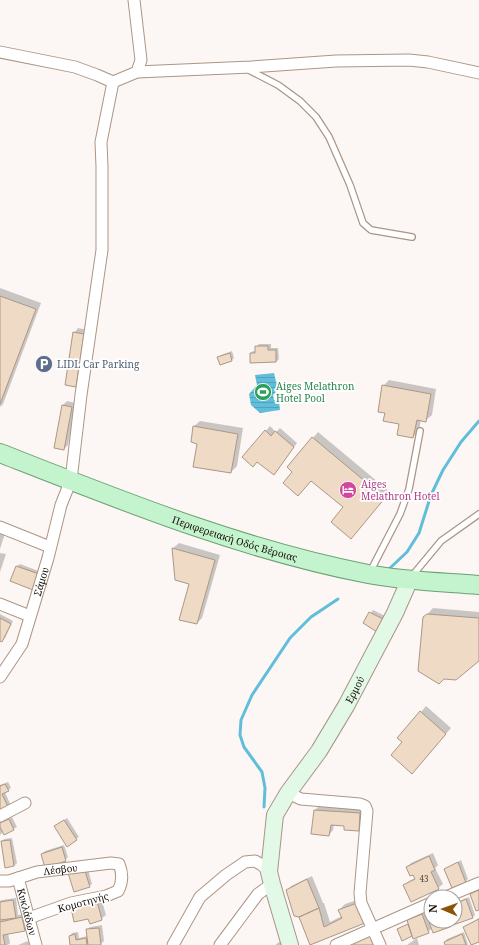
<svg xmlns="http://www.w3.org/2000/svg" width="479" height="945" font-family="'Noto Serif',serif">
<defs>
<pattern id="water-rules" width="6" height="5" patternUnits="userSpaceOnUse"><rect width="6" height="5" fill="#60bedb"/><path d="M0 2.5h6" fill="none" stroke="#53a2bb"/></pattern>
</defs>
<rect width="100%" height="100%" fill="#fcf7f4"/>
<path fill="url(#water-rules)" d="M274,373L278,390L273,395L274,400L279,402L280,410L260,413L251,405L249,394L257,385L255,375Z"/>
<path fill="#0003" d="M0,288L41,303L3,404L0,407Z
M78,328L88,330L80,381L76,386L74,333Z
M259,344H271V348H278L279,359L276,362L251,353L253,351H256V347Z
M232,351L234,358L232,360L218,358L221,355Z
M389,380L436,389L432,415L426,420L421,419L419,431L413,437L400,423L386,413L383,386Z
M67,401L76,403L68,445L64,449L63,405Z
M200,421L243,428L237,466L231,472L198,443L194,426Z
M270,426L276,432L280,428L297,443L274,474L258,461L253,466L244,457Z
M318,432L390,492L356,532L344,507L312,480L294,472L313,438Z
M0,528L6,530L0,549Z
M179,543L220,555L202,618L197,623L190,584L176,579L173,548Z
M0,553L6,554L0,572Z
M20,564L41,572L35,586L12,581L17,566Z
M433,608L479,612V659L424,618Z
M373,610L387,617L380,628L364,623Z
M0,614L13,621L5,638L2,641L0,640Z
M426,706L451,728L418,767L403,742L421,712Z
M8,782L11,788L5,792L11,806L0,807V785Z
M319,806L363,809V825L358,830L345,825L334,824L333,830L329,835L315,810Z
M12,817L17,827L4,834L3,832L0,835V824Z
M67,818L79,837L76,839L58,824Z
M12,838L17,863L14,866L2,842L4,839Z
M64,845L68,857L65,860L42,854L45,851Z
M433,853L438,865L435,868L443,884L438,888L405,885L409,881L415,878L407,867L411,863Z
M461,860L468,879L465,882L445,870Z
M87,866L92,884L89,886L69,873Z
M312,876L323,903H324L330,922L342,916L339,910L345,904L363,898L370,916L311,944L287,891L291,886Z
M469,897L475,915L473,917L454,924V922L450,926L433,932L432,928L428,932L413,935L402,939L398,930L409,923L408,921L410,918L425,912L426,916L431,911V921H455V903Z
M16,898L18,915L26,914L29,926L25,930L8,933L10,943L8,945H0V901L2,900Z
M101,898L106,915L101,919L89,917Z
M479,918V941L464,927Z
M102,925L104,941L101,944L72,945L70,936L72,933L78,932L79,938L88,936L87,930L90,927Z
M464,932L468,945H446L445,942L447,939Z
M417,938L419,945H407Z
M282,940L286,945H275Z
M28,941L30,945H18Z"/>
<g fill="none" stroke-linecap="round" stroke-linejoin="round">
<path stroke="#60bedb" stroke-width="3" d="M389,569L407,552L419,533L431,495L443,470L461,442L479,421
M264,807L265,788L262,772L244,747L240,735L241,720L252,695L290,638L311,617L338,599"/>
</g>
<path fill="#eedac5" stroke="#ab9885" d="M0,296L36,309L0,404Z
M73,332L84,334L76,387L65,385Z
M255,346H268V350H276V362L250,363V353H255Z
M230,353L232,361L220,365L217,357Z
M382,385L431,394L426,422L417,420L413,438L397,435L399,424L383,421L385,413L378,412Z
M62,405L72,407L64,450L54,448Z
M193,426L238,434L231,473L193,467L197,444L191,442Z
M265,430L271,436L275,431L294,447L274,475L257,462L253,467L242,457Z
M312,437L385,498L351,539L331,522L343,507L311,481L298,496L283,483L292,472L287,467Z
M172,548L215,560L197,624L179,620L189,584L175,580Z
M16,566L39,574L33,590L10,581Z
M369,612L385,620L377,632L363,623Z
M427,614L479,618V661L456,680L444,679L439,684L418,671L423,617Z
M0,618L11,624L2,642L0,641Z
M420,711L446,734L412,774L391,755L402,742L397,738Z
M5,784L9,791L2,794L9,809L2,813L0,809V786Z
M314,810L360,813L359,831L344,830V826L331,825L329,836L311,834Z
M9,819L14,830L4,835L0,827V823Z
M64,820L77,840L67,847L54,826Z
M10,840L14,866L5,868L1,841Z
M62,847L66,861L45,868L41,854Z
M429,856L435,870L431,872L439,889L411,902L403,885L415,879L413,875L410,876L406,867Z
M458,862L466,883L452,888L444,869Z
M84,868L90,887L74,892L68,873Z
M307,879L319,908L299,917L294,916L286,890Z
M479,890V910L476,911L470,894Z
M466,899L473,918L453,925L452,921H455V904Z
M13,900L16,918L0,920V902Z
M97,901L102,920L90,924L88,919L74,922L71,908Z
M357,903L365,923L310,945L299,917L319,908L324,927L342,918L338,910Z
M431,912V921H449L450,927L433,933L426,914Z
M422,914L429,933L413,939L407,920Z
M22,917L25,931L3,935L5,945H0V922Z
M479,919V942L471,945L463,927Z
M408,924L412,936L402,941L397,929Z
M99,928L101,945H88L86,929Z
M371,932L376,945H354L353,941Z
M75,934L76,940L86,938L87,945H70L69,936Z
M462,934L466,945H445L444,942Z"/>
<g fill="none" stroke-linecap="round" stroke-linejoin="round">
<defs>
<path id="lane" d="M247,69L278,85L300,101L316,117L329,137L350,185L363,223L371,230L412,237
M370,572L400,514L409,489L420,431
M412,576L441,541L479,514"/>
<g id="street">
<path d="M0,52L75,67L97,75L113,82"/>
<path d="M137,72L251,67L336,61L409,60L428,62L479,73"/>
<path d="M0,527L50,547"/>
<path d="M0,604L30,616"/>
<path id="s1" d="M0,677L22,644L48,558L61,505L71,480L81,395L102,250V167L101,142L113,82L137,72L141,60L134,0"/>
<path d="M288,793L301,799L360,804L365,806L367,811L360,893L361,903L380,945"/>
<path d="M0,816L25,803"/>
<path id="s2" d="M18,878L36,945"/>
<path id="s3" d="M0,881H9L37,872L111,863L119,864C123,874 123,882 118,891L106,896L71,903L29,918"/>
<path d="M446,897L479,883"/>
<path d="M173,945L200,897L226,875L245,862L255,861L262,865L269,872"/>
<path d="M220,945L258,894L272,884"/>
<path d="M336,945L431,903"/>
</g>
<g id="secondary">
<path id="s4" d="M290,945L272,884L269,872L275,815L288,793L319,751L346,706L395,613L410,579"/>
</g>
<g id="primary">
<path id="s5" d="M0,453C120,500 240,549 368,574C404,581 442,582 479,585"/>
</g>
</defs>
<use href="#lane" stroke="#ac9585" stroke-width="8"/>
<use href="#street" stroke="#ac9585" stroke-width="13"/>
<use href="#secondary" stroke="#ac9585" stroke-width="18"/>
<use href="#primary" stroke="#6d9f73" stroke-width="20"/>
<use href="#lane" stroke="#fff" stroke-width="5.5"/>
<use href="#street" stroke="#fff" stroke-width="11"/>
<use href="#secondary" stroke="#e1f9e6" stroke-width="16"/>
<use href="#primary" stroke="#c3f4cd" stroke-width="18"/>
</g>
<defs>
<symbol id="parking-disc" viewBox="-11 -11 22 22"><circle r="9.5" fill="#5c6f8a" stroke="#fff"/><path d="M-3.5-5.5H1a3.5 3.5 0 0 1 0 7H-1V5.5H-3.5ZM-1-3.4V-.6H.8a1.4 1.4 0 0 0 0-2.8Z" fill="#fff"/></symbol>
<symbol id="stadium-disc" viewBox="-11 -11 22 22"><circle r="9.5" fill="#2e9e5b" stroke="#fff"/><path d="M0-5a6.5 5 0 1 0 0 10a6.5 5 0 1 0 0-10ZM-3.5-1.8h7v3.6h-7Z" fill="#fff"/></symbol>
<symbol id="hotel-disc" viewBox="-11 -11 22 22"><circle r="9.5" fill="#d1479c" stroke="#fff"/><path d="M-6-4.5h1.5V1H6V5H4.5V3h-9V5H-6ZM-4 0a1.8 1.8 0 1 1 3.6 0ZM.5 0V-2.5h3Q6-2.5 6 0Z" fill="#fff"/></symbol>
</defs>
<g fill-rule="evenodd">
<use href="#parking-disc" x="34" y="354" width="20" height="20"/>
<use href="#stadium-disc" x="253" y="382" width="20" height="20"/>
<use href="#hotel-disc" x="338" y="480" width="20" height="20"/>
</g>
<g text-anchor="middle" dominant-baseline="central" stroke-width="3.5" stroke-linejoin="round" paint-order="stroke">
<g font-size="8" fill="#4d4238">
<text x="424" y="878">43</text>
</g>
<g font-size="10" fill="#4e5e75" stroke="#fff" text-anchor="start">
<text x="57" y="364">LIDL Car Parking</text>
</g>
<g font-size="10" fill="#27864d" stroke="#fff" text-anchor="start">
<text x="276" y="386">Aiges Melathron<tspan x="276" dy="12">Hotel Pool</tspan></text>
</g>
<g font-size="10" fill="#b23c85" stroke="#fff" text-anchor="start">
<text x="361" y="484">Aiges<tspan x="361" dy="12">Melathron Hotel</tspan></text>
</g>
<g font-size="10" fill="#170f09" stroke="#fff">
<text stroke="none"><textPath href="#s5" startOffset="250">Περιφερειακή Οδός Βέροιας</textPath></text>
<text stroke="none"><textPath href="#s1" startOffset="105">Σάμου</textPath></text>
<text stroke="none"><textPath href="#s4" startOffset="282">Ερμού</textPath></text>
<text stroke="none"><textPath href="#s3" startOffset="62">Λέσβου</textPath></text>
<text transform="translate(83 902) rotate(-15)">Κομοτηνής</text>
<text stroke="none"><textPath href="#s2" startOffset="35">Κυκλάδων</textPath></text>
</g>
</g>
<g transform="translate(443 909) rotate(272)"><circle r="19" fill="#ffffff" stroke="#a29f9d"/>
<path d="M0-3L7 15L0 10L-7 15Z" fill="#8c530b"/>
<text y="-6" font-size="11" font-weight="bold" text-anchor="middle" fill="#170f09">N</text>
</g>
</svg>
